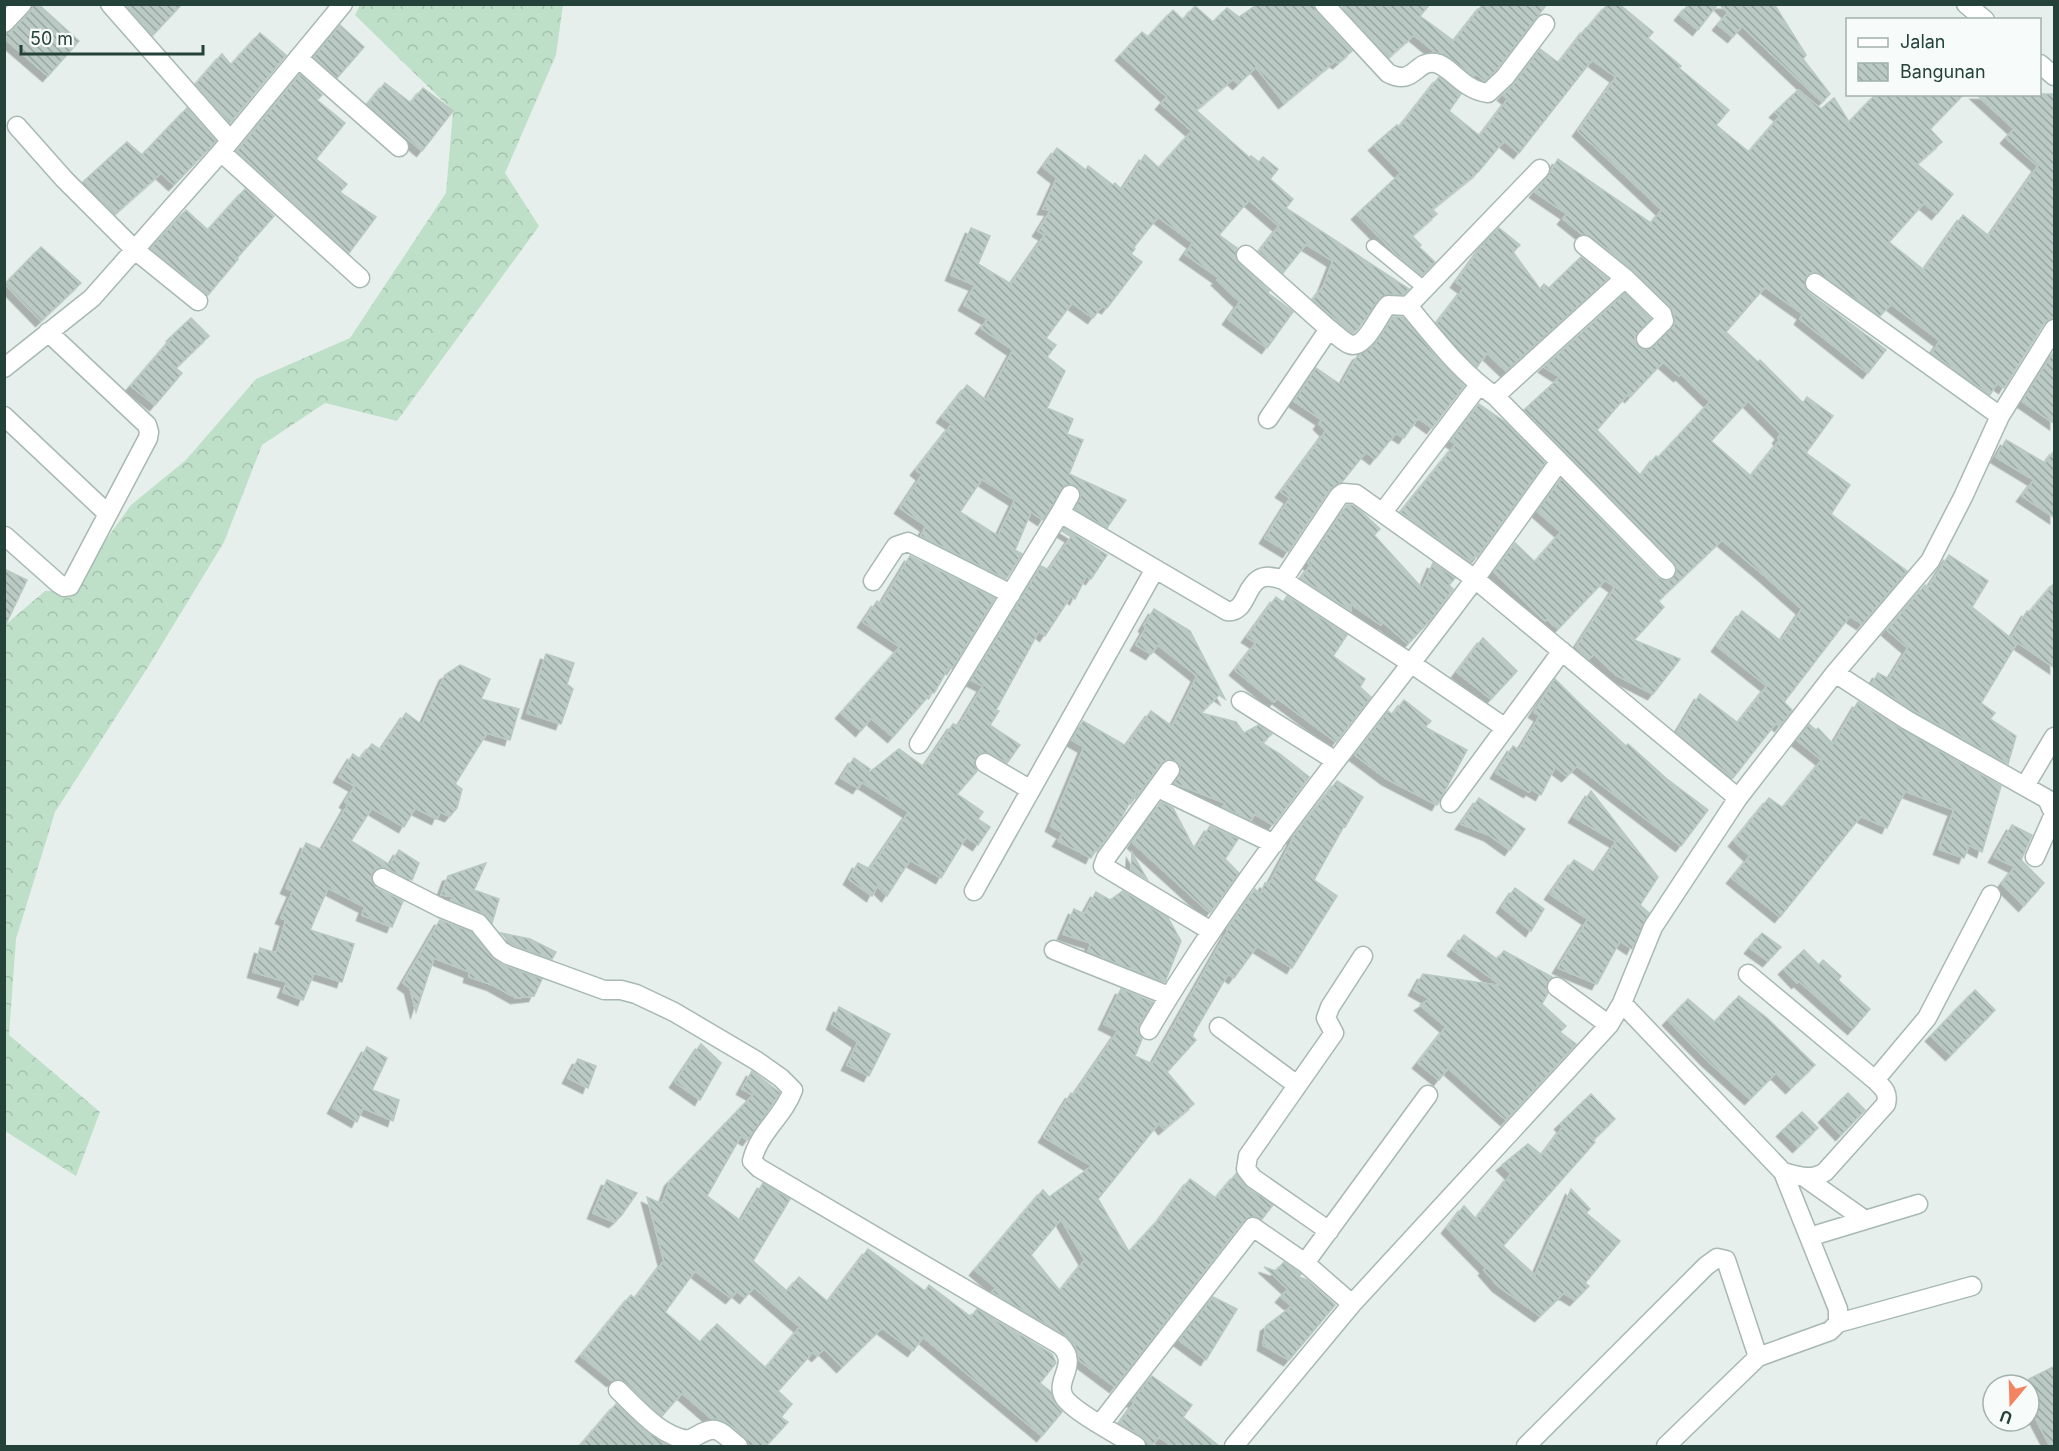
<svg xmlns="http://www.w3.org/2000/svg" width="2059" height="1451" font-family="Inter,sans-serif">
<defs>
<pattern id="forest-crowns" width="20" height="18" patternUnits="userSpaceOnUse" patternTransform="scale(1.5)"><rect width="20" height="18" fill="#bfe0c8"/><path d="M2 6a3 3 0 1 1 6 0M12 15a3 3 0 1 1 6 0" fill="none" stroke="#a4c1ad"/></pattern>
<pattern id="building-back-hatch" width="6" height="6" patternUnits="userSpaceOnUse" patternTransform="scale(1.5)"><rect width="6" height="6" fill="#bbcac4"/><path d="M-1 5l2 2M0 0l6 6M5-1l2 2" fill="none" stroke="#98a6a0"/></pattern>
<filter id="shadow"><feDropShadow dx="-5.5" dy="5.5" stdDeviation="0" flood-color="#0004"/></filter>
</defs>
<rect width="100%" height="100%" fill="#e6efeb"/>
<path fill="url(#forest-crowns)" d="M360,5H563L556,55L505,173L539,226L397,421L325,403L262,445L224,542L148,667L55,812L16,939L9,1035L100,1112L76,1176L5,1131L4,626L45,591L79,590L93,558L131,505L186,460L256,379L350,338L446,193L453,111L355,15Z"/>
<path fill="url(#building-back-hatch)" stroke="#b8c9c2" stroke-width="1.5" fill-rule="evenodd" filter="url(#shadow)" d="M33,4H38L79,41L48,76L4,38V34L12,31L30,12Z
M125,4H182L153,35Z
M1258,4H1313L1316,12L1352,51L1338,63L1335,61L1284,103L1256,67L1238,84L1233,79L1196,110L1250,158L1251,156L1259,162L1263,157L1278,169L1270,179L1293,199L1286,208L1409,289L1403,295L1388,294L1380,298L1357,330L1352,333L1313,300L1323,287L1333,261L1306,244L1283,273L1259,252L1279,226L1249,200L1219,235L1237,248L1235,258L1239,263L1269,291L1268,293L1293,312L1267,348L1228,319L1240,302L1217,280L1219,278L1185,254L1193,243L1158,217L1134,247L1135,249L1131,254L1142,262L1107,308L1102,306L1093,318L1072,303L1046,338L1056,345L1047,357L1065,371L1047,408L1073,419L1067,434L1083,440L1069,474L1126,500L1107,528L1075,509L1081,495L1080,490L1075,485H1065L1043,520L1031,512L1015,550L1022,554L1006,579L921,536L926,526L900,508L922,475L916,470L952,424L942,417L967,385L986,400L1013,350L981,328L988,319L964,305L975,285L951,275L971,228L990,236L978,264L1011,284L1045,235L1038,231L1051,210L1043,209L1057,178L1043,167L1057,148L1086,170L1088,166L1113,185L1115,183L1122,190L1145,155L1159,168L1192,131L1161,104L1167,97L1121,55L1142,32L1148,37L1173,10L1183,20L1195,6L1213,22L1227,8L1239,17ZM982,479L1015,500L998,536L960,512Z
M1340,4H1430L1420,16L1454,41L1483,4H1547L1497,69L1485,81L1476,74L1474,76L1470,74L1446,55L1435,52L1414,35L1389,57Z
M1608,4H1619L1653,32L1648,38L1681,66L1679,68L1729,110L1716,125L1749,152L1780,116L1775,112L1798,90L1821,109L1834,98L1849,122L1876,94H1964L1930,129L1942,142L1917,164L1953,194L1937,214L1924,203L1889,242L1924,270L1963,215L1989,236L2038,166L2006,138L2014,129L1976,94H2055V318L2049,319L2044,323L2004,388L1997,383L1990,395L1932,353L1940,341L1891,304L1880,316L1817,272L1810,273L1806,277L1805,287L1808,292L1886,350L1868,373L1800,319L1803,314L1765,287L1726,332L1758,362L1760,360L1803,403L1807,397L1833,416L1806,453L1850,485L1831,514L1907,571L1862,624L1850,616L1784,702L1792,710L1780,726L1776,723L1733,778L1677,732L1700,694L1738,723L1767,686L1717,646L1742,611L1781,641L1802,609L1766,577L1722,540L1658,601L1664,607L1634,640L1680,659L1653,694L1616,675L1594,654L1589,659L1576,647L1615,587L1605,580L1558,629L1547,619L1545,621L1494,572L1515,543L1535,562L1561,532L1537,511L1561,479L1658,578L1664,581H1669L1677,572L1674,562L1524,410L1560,377L1544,367L1625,293L1651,319L1635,336V342L1639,347L1644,350L1653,347L1675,324V318L1670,306L1633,270L1591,236L1582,234L1563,219L1567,214L1535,192L1548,176L1558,159L1651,223L1662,210L1578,131L1616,77L1592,60L1519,153L1504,141L1478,172L1432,209L1437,214L1412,236L1421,245L1419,247L1435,262L1422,275L1397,255L1357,214L1401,173L1374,145L1397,125L1399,128L1439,77L1461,94L1449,111L1480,136L1508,99L1503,95L1514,84L1540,49L1559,63L1586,28L1587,29ZM1663,362L1679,376L1681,374L1710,402L1658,458L1656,456L1641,476L1597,430L1628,394L1630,397ZM1748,401L1781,434L1778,438L1780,440L1751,476L1711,441Z
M1689,4H1718L1698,30L1680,15Z
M1719,4H1774L1806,55L1803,59L1830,94L1822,102L1742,26L1733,37L1718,25L1728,13Z
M340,25L364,47L337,78L314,57Z
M260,33L286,55L230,123L196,84L222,54L231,65Z
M300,74L322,95L317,100L345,123L316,159L347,184L340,192L376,217L349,253L237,151Z
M385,83L411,103L423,88L453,111L422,151L368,104Z
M187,108L216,141L174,185L161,173L115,214L84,181L127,142L142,155Z
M245,189L274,216L237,258L238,259L208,295L151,248L186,210L208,230Z
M1499,228L1520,245L1513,252L1540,289L1544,284L1549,288L1581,257L1608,279L1506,371L1487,353L1477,367L1437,323L1464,288L1456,282L1485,242Z
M41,247L81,283L41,321L5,284Z
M1393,317H1403L1440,361L1464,386L1432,428L1418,418L1404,438L1396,433L1375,459L1366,452L1342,482L1330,489L1288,552L1265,538L1290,498L1281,492L1326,431L1319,424L1322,420L1294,401L1316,368L1341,385L1358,355L1374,346Z
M191,318L209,336L176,368L182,373L155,405L131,386L173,337L172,336Z
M2055,350V424L2022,401Z
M1479,404L1505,422L1545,463L1477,557L1475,556L1470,561L1401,512L1456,444L1451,441Z
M2006,440L2045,463L2055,450V518L2022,496L2034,480L1996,457Z
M1347,505H1352L1363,513L1380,529L1374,535L1422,588L1433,563L1455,578L1449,585L1453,589L1431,619L1408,644L1383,622L1381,625L1351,604V611L1301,578L1311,565L1308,563Z
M1064,528L1107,555L1091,579L1086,576L1075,599L1071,596L1045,636L1039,631L996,710L999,711L990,725L1020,745L1007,763L990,753L979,754L974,762L977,771L957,794L983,812L978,819L990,827L978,845L966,837L941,878L910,860L887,896L877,886L872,896L849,879L858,863L870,869L909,812L862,782L858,788L841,778L854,758L870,769L866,775L899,749L924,767L953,724L959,726L983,686L971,680L1041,566L1049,570L1071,537L1062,531Z
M1949,555L1988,581L1972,607L2017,643L1981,703L1995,713L1990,719L2016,736L2008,764L1913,710L1872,684L1878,673L1889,679L1908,648L1887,630L1925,585L1928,588Z
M910,556L995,598L952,669L949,667L934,693L932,692L893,737L871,718L861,731L841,713L900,647L863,622L877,601L881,604Z
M4,569L27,580L4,628Z
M2055,582V668L2011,638L2027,611L2029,613Z
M1287,596L1347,635L1333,656L1365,679L1360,687L1371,697L1336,742L1277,698L1274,702L1235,670L1256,643L1247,637L1276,597L1283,602Z
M1154,609L1190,631L1225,699L1219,695L1201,713L1236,722L1244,733L1259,725L1272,734L1262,743L1280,754L1309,777L1273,825L1255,814L1251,820L1223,807L1225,803L1174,783L1181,772L1180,766L1176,761L1166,760L1161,763L1135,799L1136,791L1121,818L1097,851L1095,850L1091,858L1058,841L1063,833L1051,826L1084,747L1072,740L1083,721L1126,746L1151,711L1172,726L1197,676L1158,645L1151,654L1136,645L1146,628L1144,626Z
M1483,638L1517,671L1491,699L1457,672Z
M546,654L574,663L567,684L573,689L561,724L527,713Z
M460,665L490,679L481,699L519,709L510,740L487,733L455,784L462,789L457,808L450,816L440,812L437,819L415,808L404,827L372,808L351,841L390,865L399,850L419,863L412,880L382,867L375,869L372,873L371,879L376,888L403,901L392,927L362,915L365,907L328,888L310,930L354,944L342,982L314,973L303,1000L283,992L287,982L253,972L260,948L276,953L286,920L281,918L293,891L286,888L306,843L322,850L348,804L345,802L355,786L339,777L353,754L360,759L372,744L381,750L406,713L422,725L445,675Z
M1555,679L1580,704L1626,746L1628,744L1667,779L1708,810L1681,846L1577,766L1567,776L1555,767L1541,795L1531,789L1529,792L1496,773L1513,746L1519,750L1540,716L1534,712Z
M1404,700L1431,721L1425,727L1467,750L1437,805L1387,779L1355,755L1388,711L1393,715Z
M1858,702L1901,729L2001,786L1982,852L1969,845L1964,858L1939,849L1954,810L1905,791L1887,828L1861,816L1780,917L1732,878L1750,856L1734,841L1769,798L1783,808L1822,760L1797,740L1809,724L1816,730L1818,728L1833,744Z
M1337,781L1363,797L1345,827L1344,826L1314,880L1337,896L1292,968L1257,946L1234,978L1228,974L1192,1036L1196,1040L1167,1072L1194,1104L1164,1129L1159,1123L1098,1199L1129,1252L1162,1216L1190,1179L1216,1198L1236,1174L1247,1187L1273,1205L1262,1219L1254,1216L1244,1220L1115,1387L1079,1360L1075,1345L1066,1336L992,1292L996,1288L975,1270L1043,1190L1049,1197L1092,1166L1044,1137L1071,1093L1074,1095L1118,1031L1104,1024L1121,989L1153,1002L1139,1025L1138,1030L1142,1039L1135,1056L1152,1064L1228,930L1227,929L1255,889L1260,895L1265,883L1269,884L1293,839L1292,838ZM1061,1219L1085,1260L1060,1291L1031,1255Z
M1591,791L1658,877L1640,905L1649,913L1632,949L1620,941L1597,984L1558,968L1588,919L1550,894L1574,860L1595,873L1616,842L1574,817Z
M1479,798L1525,829L1510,850L1489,835L1461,824Z
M1161,802L1173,808L1195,850L1210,826L1238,839L1225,859L1239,873L1210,913L1133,843Z
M2012,825L2032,835L2021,860L2044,883L2024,906L2002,884L2015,867L1994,857Z
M1132,853L1147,879L1131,870Z
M486,863L474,890L499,899L492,923L482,913L451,900L453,896L441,895L448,876Z
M1515,888L1544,909L1531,931L1502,907Z
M1123,891L1168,918L1181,941L1165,982L1088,952L1091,943L1063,934L1074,909L1084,914L1096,892L1110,900Z
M440,920L471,932L492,957L502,965L542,979L534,996L516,998L493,985L469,977L470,972L434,958L416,1012L410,988L403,983Z
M501,933L530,939L556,952L552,959L513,945Z
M1762,933L1781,947L1768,961L1750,948Z
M1464,935L1497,959L1504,951L1552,977L1546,985L1548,993L1542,1004L1566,1026L1560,1032L1576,1044L1506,1120L1448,1068L1439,1080L1418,1063L1446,1027L1420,1005L1430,999L1414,990L1423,974L1502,986L1453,950Z
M1804,950L1819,965L1823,960L1841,976L1838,980L1870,1009L1853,1029L1799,981L1797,983L1784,969Z
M1975,990L1995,1010L1951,1055L1931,1036Z
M1739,996L1767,1018L1815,1065L1791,1088L1776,1073L1750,1099L1707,1060L1668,1020L1688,999L1715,1022Z
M839,1007L890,1034L869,1076L847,1065L858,1042L832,1024Z
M701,1044L721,1063L700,1100L675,1082Z
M367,1047L387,1058L372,1090L399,1100L393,1121L363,1108L357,1122L333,1108Z
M578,1059L596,1066L588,1088L568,1078Z
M752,1071L780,1093L748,1140L741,1136L707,1196L741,1221L763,1183L790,1199L753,1261L787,1291L799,1277L828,1302L868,1249L925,1291L929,1285L971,1317L977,1309L1052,1354L1056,1363L1040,1383L1051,1392L1055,1404L1062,1412L1042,1436L923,1337L913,1351L882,1328L842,1367L824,1349L817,1356L813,1352L778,1391L792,1404L781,1417L788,1422L766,1446H749L746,1438L732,1426L719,1419H712L682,1393L662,1416L625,1382L620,1379L612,1381L581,1356L631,1295L635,1299L664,1261L647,1197L662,1204L670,1181L753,1095L742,1089ZM695,1271L731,1298L737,1291L745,1298L754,1287L800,1327L766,1368L717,1324L700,1342L665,1312Z
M1848,1093L1865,1110L1841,1135L1824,1117Z
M1591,1094L1615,1119L1593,1140L1595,1142L1503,1246L1535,1275L1571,1189L1590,1209L1586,1213L1620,1241L1585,1283L1589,1286L1575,1300L1564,1293L1540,1316L1498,1286L1484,1270L1486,1268L1447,1228L1464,1206L1476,1219L1511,1174L1502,1165L1528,1144L1542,1155L1563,1127L1560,1124Z
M1802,1112L1818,1128L1798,1147L1782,1131Z
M607,1180L637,1193L621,1216L614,1222L593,1213Z
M1284,1262L1301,1274L1299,1277L1307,1280L1335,1305L1289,1360L1263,1345L1266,1326L1292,1306L1281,1297L1288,1289L1264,1267L1276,1271Z
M1213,1297L1237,1309L1206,1360L1179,1340Z
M2055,1366V1446H2050L2029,1406V1379Z
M1152,1376L1192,1405L1183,1417L1219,1446H1172L1159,1437L1151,1446L1142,1436L1120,1423L1135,1402L1132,1401Z
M616,1404L644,1430L671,1446H580Z"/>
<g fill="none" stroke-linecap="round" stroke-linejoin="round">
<defs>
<path id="lane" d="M1373,246L1424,288"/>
<path id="street" d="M110,4L230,140
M1324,4L1388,73C1414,87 1415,60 1435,63C1450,65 1462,90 1488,93L1505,77L1545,24
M1966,4L1985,20
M4,23L22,4
M298,58L399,147
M2040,64L2054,76
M17,126L64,179L135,250L198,301
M221,152L360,278
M1540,169L1408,306C1435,338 1460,372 1495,396L1666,570
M1246,255L1329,329
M1625,278L1662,314L1664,321L1646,339
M1815,283L2000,416
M4,368L92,298L221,152L343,4
M1495,396L1625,278L1584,245
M4,416L108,514
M1268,419L1329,329C1335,333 1342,341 1349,344C1365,351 1378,315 1388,305L1408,306
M1383,512L1479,385
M1060,513L1070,495
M5,536L58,583L64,587L70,586L148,438L149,432L147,425L48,332
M1283,580L1339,496L1343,493L1356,494L1475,579L1559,462
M873,581L896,546L908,542L1011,594
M1835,673L1907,720L2047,799L2054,814
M1241,701L1336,761
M919,744L1060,513L1227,611C1253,614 1241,564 1283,580L1412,664L1504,727
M985,763L1031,790
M1170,770L1106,858L1103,866L1211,931
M2025,786L2054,737
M1158,788L1274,844
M1450,803L1562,651
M2035,857L2054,814
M382,878L441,908L478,923L500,950L508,955L604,990H621L636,994L674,1012L757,1061L781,1078L793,1090C784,1116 758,1133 752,1161L759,1168L1060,1345C1080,1364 1054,1380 1064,1397C1072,1411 1120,1436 1136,1446
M974,891L1155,569
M1054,950L1169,996
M1748,974L1875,1080
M1557,987L1609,1025
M1622,1003L1783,1172C1798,1176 1811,1181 1825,1172L1886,1104C1889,1092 1883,1088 1875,1080L1927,1018L1991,895
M1219,1027L1297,1085
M1149,1030C1243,870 1365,727 1475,579L1738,798
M1804,1177L1865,1220
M1329,1231L1253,1178L1246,1169L1248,1156L1334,1033L1326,1018L1330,1007L1363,956
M1809,1237L1918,1204
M1305,1263L1428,1095
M1838,1323L1972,1286
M618,1390C638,1409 661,1437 689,1440C717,1424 715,1427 738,1446
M1100,1424L1253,1227L1305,1263L1352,1304
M1234,1446L1352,1304L1609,1025L1622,1003L1653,927L1738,798L1835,673L1930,561L1963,497L2000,416L2054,329
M1526,1446L1706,1266L1717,1258L1726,1260L1758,1357
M1666,1446L1758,1357L1830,1331L1838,1323V1309L1783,1172"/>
</defs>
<use href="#lane" stroke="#a8b8b2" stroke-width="15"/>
<use href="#street" stroke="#a8b8b2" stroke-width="21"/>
<use href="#lane" stroke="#fff" stroke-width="12"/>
<use href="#street" stroke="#fff" stroke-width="18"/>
</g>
<rect width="2059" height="1451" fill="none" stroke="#24423a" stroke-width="12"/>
<rect x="1846" y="18" width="195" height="78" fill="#f7fbf9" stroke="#a3b1ad" stroke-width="1.5"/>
<rect x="1858" y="38" width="30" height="9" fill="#ffffff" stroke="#a3b1ad" stroke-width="1.5"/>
<text x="1900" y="48" font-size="18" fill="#24423a">Jalan</text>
<rect x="1858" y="63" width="30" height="18" fill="url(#building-back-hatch)" stroke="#a3b1ad" stroke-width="1.5"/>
<text x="1900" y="78" font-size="18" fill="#24423a">Bangunan</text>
<g transform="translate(2011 1403) rotate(199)"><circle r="28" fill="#f7fbf9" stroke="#a3b1ad" stroke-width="1.5"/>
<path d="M0-4.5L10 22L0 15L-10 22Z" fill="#f4845f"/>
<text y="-9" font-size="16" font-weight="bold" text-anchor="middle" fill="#24423a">U</text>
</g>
<path d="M21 45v9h182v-9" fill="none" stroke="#24423a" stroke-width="3"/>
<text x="30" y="45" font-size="18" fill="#24423a" stroke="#f7fbf9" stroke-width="4.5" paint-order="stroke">50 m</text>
</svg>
